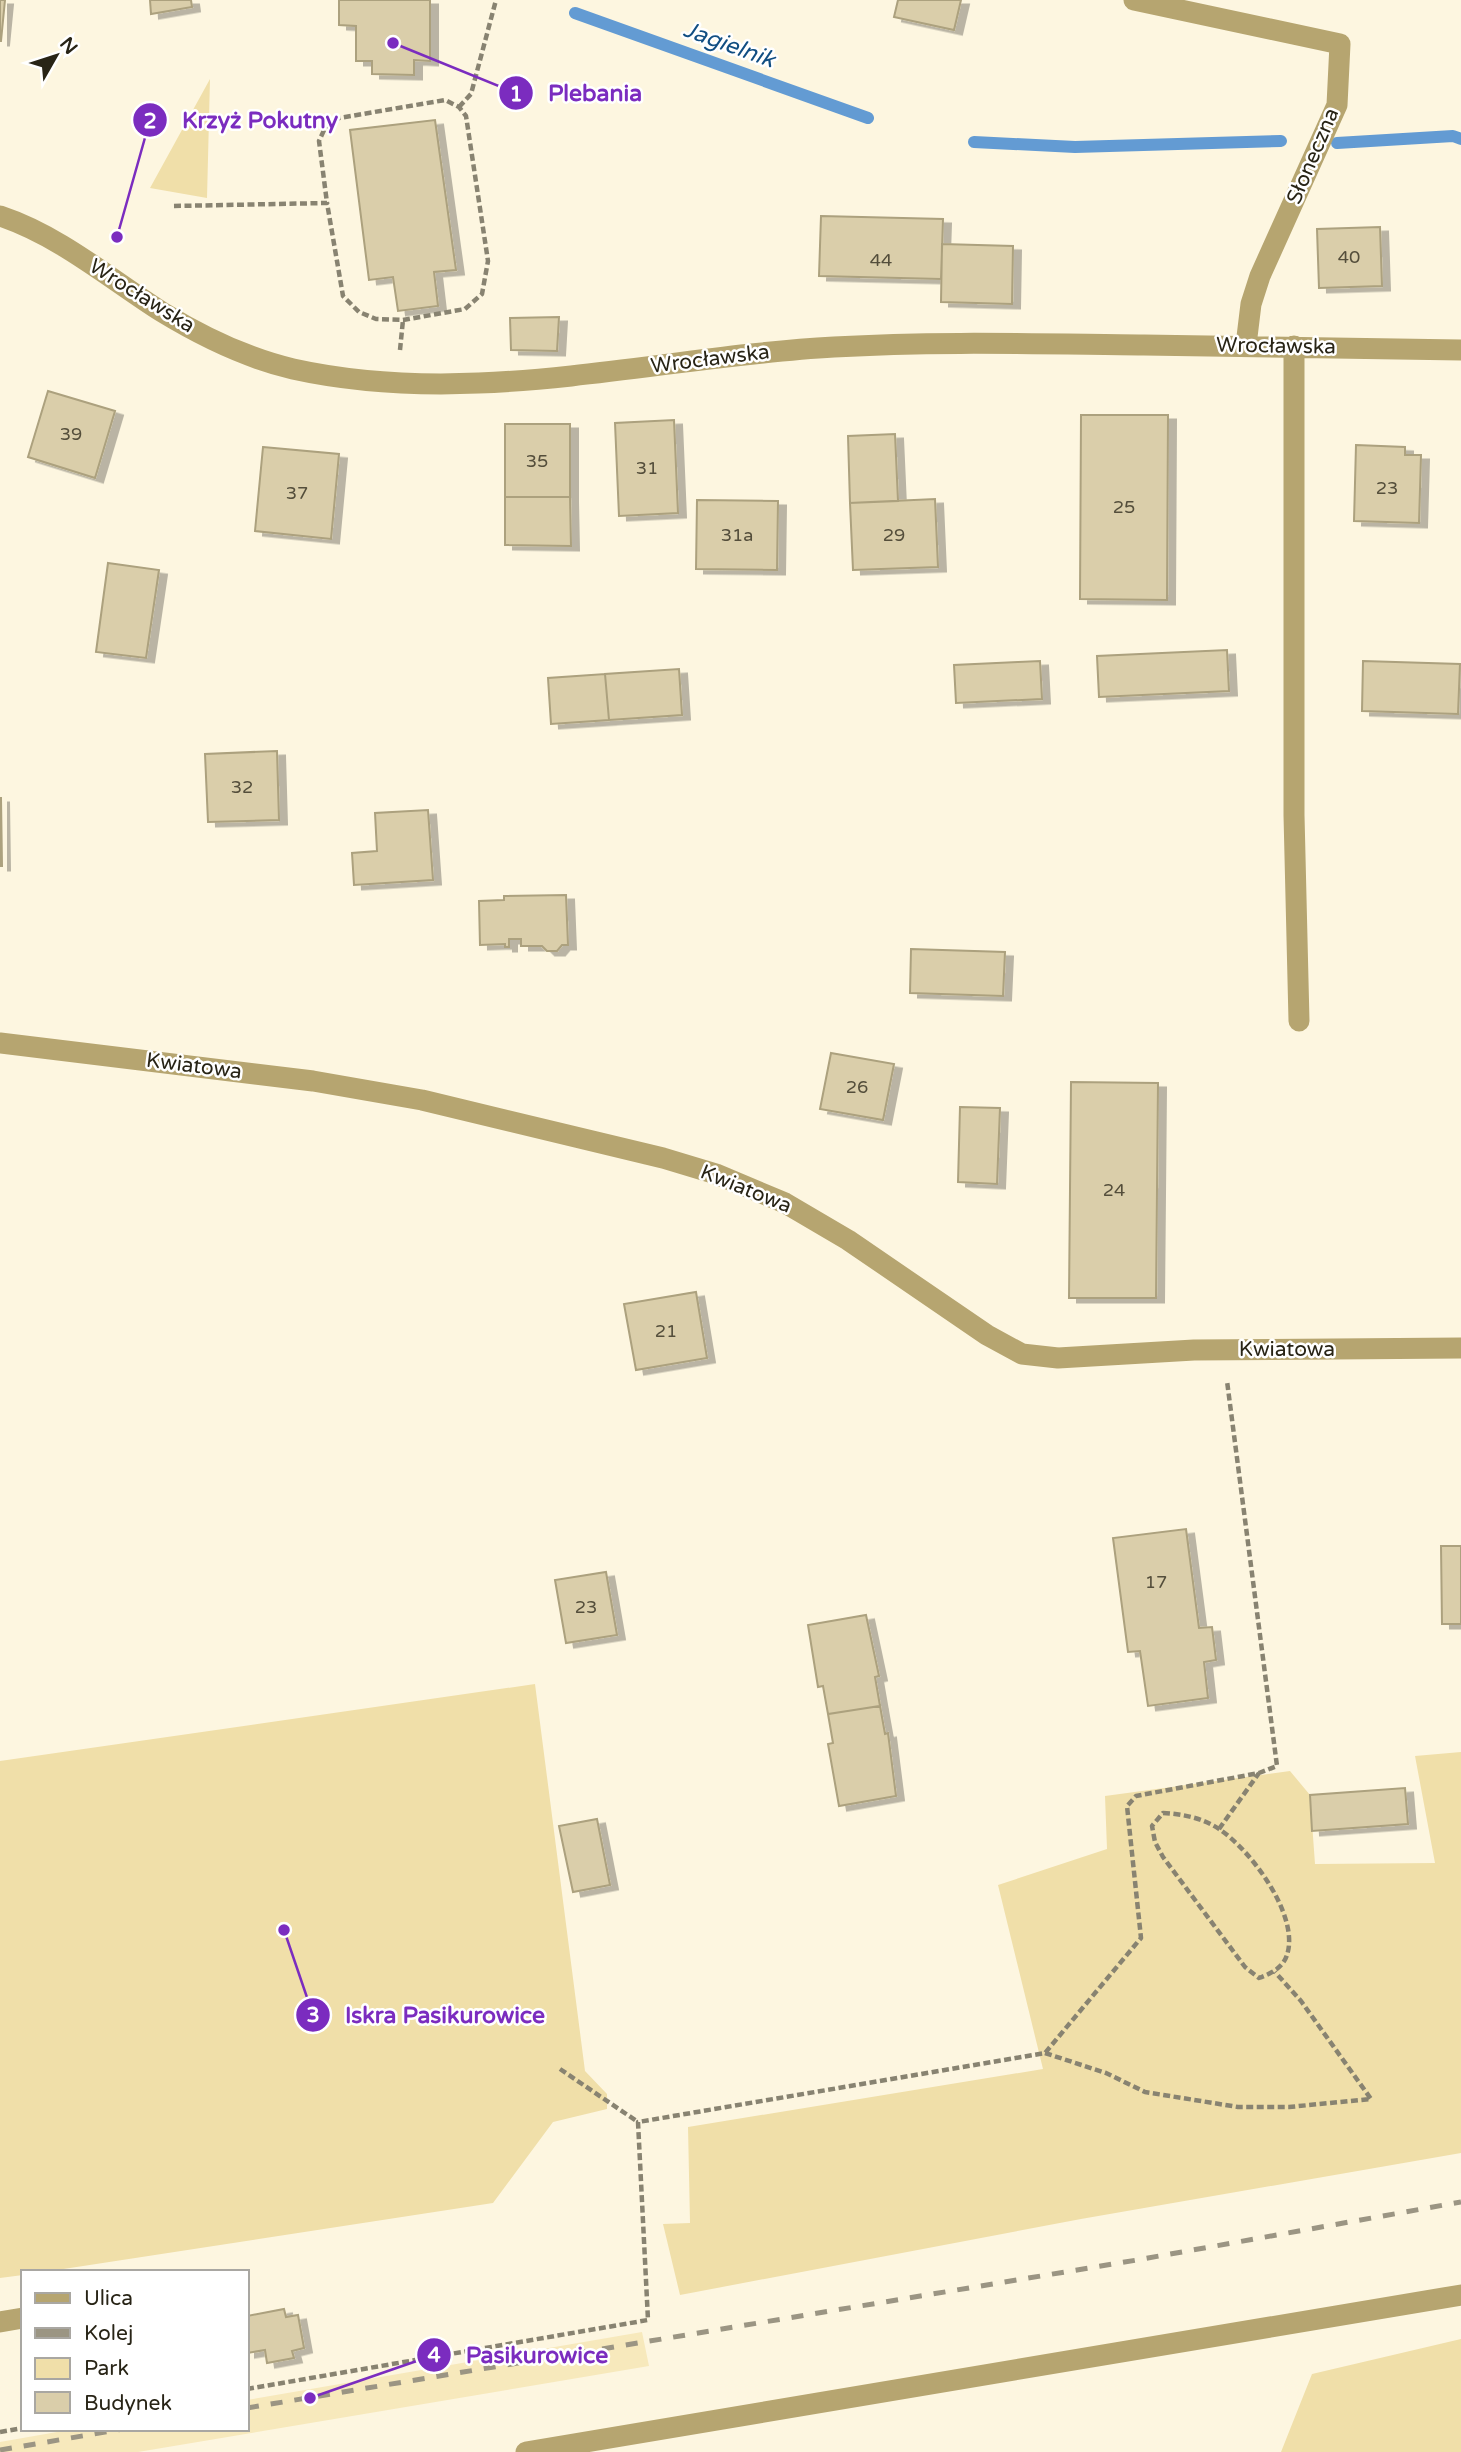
<svg xmlns="http://www.w3.org/2000/svg" width="1461" height="2452" font-family="'Varela Round',sans-serif">
<defs>
<filter id="shadow"><feDropShadow dx="8" dy="4.5" stdDeviation="0" flood-color="#0004"/></filter>
</defs>
<rect width="100%" height="100%" fill="#fdf6e0"/>
<path fill="#f7e9bc" d="M642,2332L649,2366L138,2452H0V2442L74,2429H247V2400Z"/>
<path fill="#f0dfa9" d="M210,79L207,198L150,188Z
M535,1684L585,2071L607,2094V2109L553,2122L493,2203L44,2272H23V2275L0,2278V1761Z
M1461,1752V2153L1081,2219L680,2295L663,2224L690,2223L688,2127L1043,2069L998,1885L1107,1849L1105,1796L1290,1771L1310,1795L1315,1864L1435,1863L1415,1756Z
M1461,2339V2452H1281L1312,2374Z"/>
<g fill="none" stroke-linecap="round" stroke-linejoin="round">
<path stroke="#639bd3" stroke-width="12" d="M575,13L868,118
M974,142L1075,147L1281,141
M1337,143L1453,136L1461,139"/>
</g>
<path fill="#daceaa" stroke="#aca17e" stroke-width="2" filter="url(#shadow)" d="M0,0H5L1,41H0Z
M150,0H191L192,7L151,14Z
M339,0H430V61L414,60V75L372,74V61H356V26L339,25Z
M898,0H961L954,30L894,17Z
M435,120L456,270L434,272L438,306L398,311L393,277L369,280L350,130Z
M821,216L943,219L941,279L819,276Z
M1380,227L1382,286L1319,288L1317,229Z
M942,244L1013,246L1012,304L941,302Z
M559,317L557,351L511,350L510,318Z
M48,391L115,411L95,478L28,457Z
M1081,415H1168L1167,600L1080,599Z
M674,420L678,513L619,516L615,423Z
M505,424H570V497H505Z
M895,434L898,501L850,503L848,436Z
M1356,445L1405,447V455H1421L1419,523L1354,521Z
M263,447L339,454L331,539L255,531Z
M505,497H570L571,546L505,545Z
M935,499L938,567L853,570L850,503Z
M697,500L778,501L777,570L696,569Z
M108,563L159,570L146,658L96,652Z
M1227,650L1229,691L1099,697L1097,656Z
M1040,661L1042,699L956,703L954,665Z
M1363,661L1460,664L1458,714L1362,711Z
M679,669L682,715L609,720L605,674Z
M605,674L609,720L551,724L548,678Z
M277,751L279,820L208,822L205,754Z
M1,798L2,866H0V798Z
M428,810L433,880L354,885L352,853L377,851L375,813Z
M566,895L568,945H562L557,951H547L542,946H521V939H509V947H505V944L480,945L479,901L504,900V896Z
M911,949L1005,952L1003,996L910,993Z
M831,1053L894,1064L883,1120L820,1109Z
M1071,1082L1158,1083L1156,1298H1069Z
M960,1107L1000,1108L997,1184L958,1182Z
M696,1292L707,1358L636,1370L624,1304Z
M1186,1529L1199,1628L1212,1627L1216,1660L1204,1662L1208,1698L1148,1706L1140,1651L1128,1652L1113,1538Z
M1441,1546H1461V1624H1442Z
M606,1572L617,1635L566,1643L555,1580Z
M866,1615L879,1676L875,1677L880,1706L828,1714L823,1686L818,1687L808,1625Z
M880,1706L885,1734L888,1733L896,1796L839,1806L828,1744L833,1743L828,1714Z
M1405,1788L1408,1824L1312,1831L1310,1795Z
M597,1819L610,1885L573,1892L559,1826Z
M284,2309L286,2317L298,2315L304,2348L292,2351L294,2358L267,2363L265,2350L247,2353V2316Z"/>
<g fill="none" stroke-linecap="round" stroke-linejoin="round">
<path stroke="#888371" stroke-width="4.5" stroke-dasharray="7 3.5" stroke-linecap="butt" d="M459,107L471,94L496,0
M174,206L327,203L319,141L325,128L339,118L445,100L459,107L466,116L488,261L482,294L465,309L403,320L376,319L359,312L343,296L327,203
M400,350L403,320
M1163,1813C1182,1814 1203,1818 1219,1829C1251,1850 1300,1916 1287,1955C1283,1968 1270,1974 1259,1978L1245,1967L1163,1857L1155,1842L1152,1826Z
M1219,1829L1259,1773
M1045,2053L1106,2073L1145,2092L1238,2107H1289L1371,2099L1301,2001L1275,1972
M560,2069L638,2122
M247,2389L648,2320L638,2122L1045,2053L1141,1938L1127,1806L1136,1796L1259,1773L1277,1766L1227,1381
M0,2432L23,2428"/>
<path stroke="#b6a570" stroke-width="21" d="M1134,0L1340,44L1337,105L1260,276L1251,304L1246,345
M0,216C60,236 110,279 162,312C203,337 246,358 293,369C474,409 653,357 834,347C937,341 1040,344 1144,345C1249,346 1355,348 1461,350
M1294,346V815L1299,1021
M0,1043L313,1081L422,1100L663,1158L716,1174L785,1203L848,1240L987,1335L1022,1354L1058,1358L1194,1350L1461,1348
M0,2322L23,2318
M526,2452L1461,2295"/>
<path stroke="#9b9583" stroke-width="5" stroke-dasharray="12 12" stroke-linecap="butt" d="M247,2408L1137,2260L1461,2202
M0,2450L123,2429"/>
</g>
<g text-anchor="middle" dominant-baseline="central" stroke-width="5" stroke-linejoin="round" paint-order="stroke">
<g font-size="18" fill="#544e3b">
<text x="1349" y="257">40</text>
<text x="881" y="260">44</text>
<text x="71" y="434">39</text>
<text x="537" y="461">35</text>
<text x="647" y="468">31</text>
<text x="1387" y="488">23</text>
<text x="297" y="493">37</text>
<text x="1124" y="507">25</text>
<text x="737" y="535">31a</text>
<text x="894" y="535">29</text>
<text x="242" y="787">32</text>
<text x="857" y="1087">26</text>
<text x="1114" y="1190">24</text>
<text x="666" y="1331">21</text>
<text x="1156" y="1582">17</text>
<text x="586" y="1607">23</text>
</g>
<g font-size="21" fill="#282416" stroke="#fff">
<text transform="translate(1313 156) rotate(-67)">Słoneczna</text>
<text transform="translate(142 296) rotate(32)">Wrocławska</text>
<text transform="translate(1276 346) rotate(1)">Wrocławska</text>
<text transform="translate(710 359) rotate(-7)">Wrocławska</text>
<text transform="translate(194 1066) rotate(7)">Kwiatowa</text>
<text transform="translate(746 1189) rotate(22)">Kwiatowa</text>
<text x="1287" y="1349">Kwiatowa</text>
</g>
<g font-size="23" font-style="italic" fill="#114e82" stroke="#fff">
<text transform="translate(729 45) rotate(20)">Jagielnik</text>
</g>
</g>
<path fill="none" stroke="#7b2cbf" stroke-width="2.5" d="M393 43L516 93M117 237L150 120M284 1930L313 2015M310 2398L434 2355"/>
<g fill="#7b2cbf" stroke="#fff" stroke-width="2.5">
<circle cx="393" cy="43" r="7"/>
<circle cx="117" cy="237" r="7"/>
<circle cx="284" cy="1930" r="7"/>
<circle cx="310" cy="2398" r="7"/>
<circle cx="516" cy="93" r="18"/>
<circle cx="150" cy="120" r="18"/>
<circle cx="313" cy="2015" r="18"/>
<circle cx="434" cy="2355" r="18"/>
</g>
<g font-size="21" text-anchor="middle" font-weight="bold" fill="#fff">
<text x="516" y="101">1</text>
<text x="150" y="128">2</text>
<text x="313" y="2022">3</text>
<text x="434" y="2362">4</text>
</g>
<g font-size="23" text-anchor="middle" font-weight="bold" fill="#7b2cbf" stroke="#fff" stroke-width="5" stroke-linejoin="round" paint-order="stroke">
<text x="595" y="101">Plebania</text>
<text x="260" y="128">Krzyż Pokutny</text>
<text x="445" y="2023">Iskra Pasikurowice</text>
<text x="537" y="2363">Pasikurowice</text>
</g>
<rect x="21" y="2270" width="228" height="161" fill="#ffffff" stroke="#a9a7a2" stroke-width="2"/>
<rect x="35" y="2293" width="35" height="10" fill="#b6a570" stroke="#a9a7a2" stroke-width="2"/>
<text x="84" y="2305" font-size="21" fill="#282416">Ulica</text>
<rect x="35" y="2328" width="35" height="10" fill="#9b9583" stroke="#a9a7a2" stroke-width="2"/>
<text x="84" y="2340" font-size="21" fill="#282416">Kolej</text>
<rect x="35" y="2358" width="35" height="21" fill="#f0dfa9" stroke="#a9a7a2" stroke-width="2"/>
<text x="84" y="2375" font-size="21" fill="#282416">Park</text>
<rect x="35" y="2392" width="35" height="21" fill="#daceaa" stroke="#a9a7a2" stroke-width="2"/>
<text x="84" y="2410" font-size="21" fill="#282416">Budynek</text>
<g transform="translate(56 56) rotate(51)" stroke="#ffffff" stroke-width="5" paint-order="stroke">
<path d="M0-5L12 26L0 18L-12 26Z" fill="#282416"/>
<text y="-10" font-size="19" font-weight="bold" text-anchor="middle" fill="#282416">N</text>
</g>
</svg>
